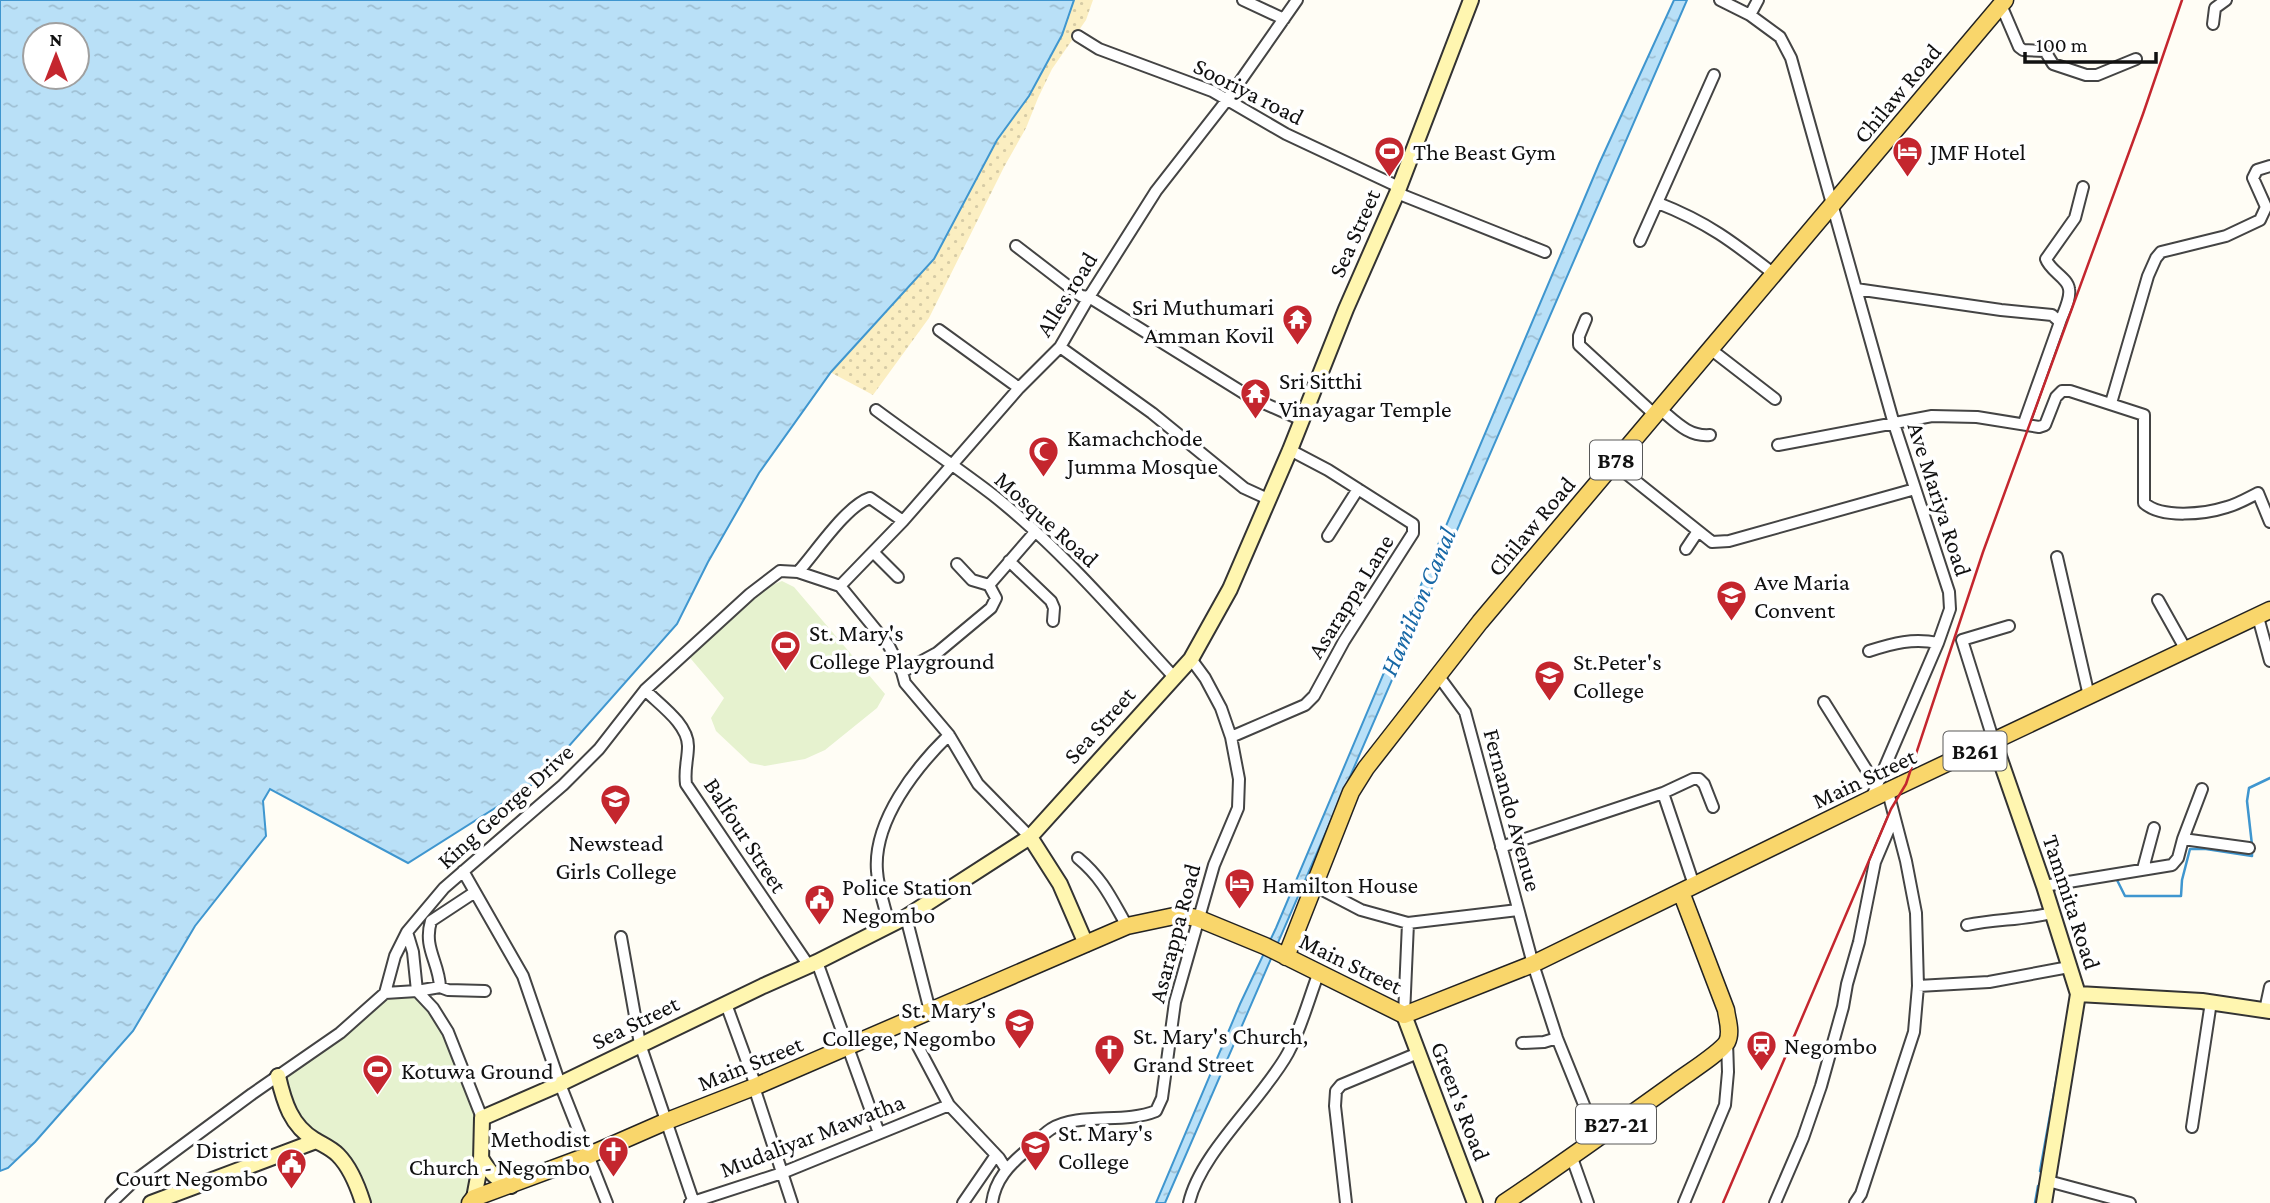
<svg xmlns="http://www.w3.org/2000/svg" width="2270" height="1203" font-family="'Crimson Pro',serif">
<defs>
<pattern id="sand-dots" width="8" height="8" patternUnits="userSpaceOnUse" patternTransform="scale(1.75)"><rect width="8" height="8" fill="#fbeec1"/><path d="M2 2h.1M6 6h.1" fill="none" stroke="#d6cba5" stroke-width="1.8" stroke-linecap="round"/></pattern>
<pattern id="water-ripples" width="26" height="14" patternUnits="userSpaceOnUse" patternTransform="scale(1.75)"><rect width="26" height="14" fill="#b9e0f7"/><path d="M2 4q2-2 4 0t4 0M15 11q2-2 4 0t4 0" fill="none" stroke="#9ebfd3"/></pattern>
</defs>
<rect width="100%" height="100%" fill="#fffdf5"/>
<path fill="url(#sand-dots)" d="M1074,0H1093L1086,20L1052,69L1038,98L1026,128L1004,167L929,318L873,395L830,372L934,259L997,140L1029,96L1062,35Z"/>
<path fill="#e6f2cf" d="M782,581L794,587L885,694L877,708L825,750L805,759L765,766L750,763L716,731L711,718L724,698L686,653L750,594Z
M418,997L441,1009L482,1118L470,1203H363L351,1175L303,1132L278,1076L389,998Z"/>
<path fill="url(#water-ripples)" stroke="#3f96cf" stroke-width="2" fill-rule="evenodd" d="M0,0H1074L1062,35L1029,96L997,140L934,259L831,372L759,473L708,562L677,624L538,781L408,863L270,789L263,801L266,836L195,926L133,1031L35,1142L8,1168L0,1171ZM77,35V77H35V35Z
M1674,0H1687L1165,1203H1156L1240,1004L1276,928L1599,164Z"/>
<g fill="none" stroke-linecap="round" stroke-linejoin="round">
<path stroke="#3f96cf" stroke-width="2.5" d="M2252,845L2247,801L2249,788L2270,778
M2116,878L2125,896H2181L2182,880L2190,849H2206L2252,856V852
M2040,1171L2065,1032
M2035,1203L2038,1186"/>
<defs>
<path id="street" d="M1243,0L1284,19
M1720,0L1750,15L1780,37L1791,58L1894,424L1949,592L1950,609L1938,643L1871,799
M2001,5L2019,47L2023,50L2045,51L2053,64L2086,75H2097L2136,59
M1750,15L1758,0
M2213,24L2215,8L2226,0
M1078,36L1099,49L1212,91L1286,134L1399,187
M1397,193L1545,252
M1658,203C1707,222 1733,242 1774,274
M1640,241L1714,75
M1016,246L1081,296L1089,297L1250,397L1302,420
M1856,289L2001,310L2052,315L2060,322L2024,423
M1586,319L1579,336V345L1654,414
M2060,322C2063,313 2071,299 2069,289C2068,278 2050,271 2046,259L2075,218L2083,187
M939,330L1019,388
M1060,347L1152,413L1244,488L1268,499
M1709,348L1775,399
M2111,403L2148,276L2156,258L2161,252L2226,236L2260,220L2266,207L2253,178L2257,170L2270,166
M1659,408C1675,421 1688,437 1710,435
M876,410C915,439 955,466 993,495C1060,548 1116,614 1174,677
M1778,445L1932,416L1977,417L2039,427L2045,425L2056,397L2062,391H2070L2144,415V503C2162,519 2205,514 2227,507C2238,504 2248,498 2258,493L2270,522
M1613,463L1712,542L1729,541L1915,489
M1328,536L1358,489
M1686,549L1698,531
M873,552L898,577
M2057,557L2089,696
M1009,561L1051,601L1054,608L1053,621
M957,564L972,580L989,585
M798,572C816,552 846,506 870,498L903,521
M840,586L903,521L1019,388L1060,347L1089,297L1156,191L1227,100L1297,0
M2158,600L2186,650
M2258,617L2270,661
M1869,651C1894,643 1913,638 1938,643
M902,672L937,653L991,608L996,598L989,585L1035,532
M1437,674L1465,712L1533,964L1557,1038L1597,1137
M645,690C660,705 688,724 688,746C688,759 684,770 686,784L809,966
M1824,702L1876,785
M1231,737L1305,705L1314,696L1344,641L1413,533V524L1328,470L1290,450
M1994,742L1962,640L2009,626
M1663,793L1694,885
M2183,839L2202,789
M1501,847L1663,793L1693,779H1699L1704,784L1713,807
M1078,858C1103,879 1111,898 1127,926
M2143,869L2154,828
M463,871L523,976L560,1084L607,1203
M1313,885L1361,910L1408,923L1518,910
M2044,886L2172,865L2178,858L2183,839L2249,848
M906,917L930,1011
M889,924C885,907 878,889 877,871C873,821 916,767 949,735
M1967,925C1995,919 2024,920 2052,913
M621,937L640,1044L694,1203
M817,962L879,1133
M1918,986L1989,982L2069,967
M440,987C439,962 423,948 431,921L475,892
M385,993L395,956L407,932
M726,1004L756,1086
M2265,1010L2270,987
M1404,1015L1408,923
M905,1022L949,1105L999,1158L1006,1169
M1522,1043L1544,1042L1557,1038
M754,1087L792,1203
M482,1118L448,1032L433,1008L417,991L413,952L407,932L444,888L563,785L599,749L645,690L750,594L780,571L798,572L840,586L889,646L902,672L905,683L949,735L978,784L1030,837
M2192,1127L2211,1002
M1572,1158L1588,1203
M2048,1181L2130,1203
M111,1203L133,1182L252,1094L340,1033L385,993L417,991L440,987L448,990L485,991
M690,1203L782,1173L949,1105
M963,1203L996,1155
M992,1203C995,1180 1009,1165 1026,1151C1034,1144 1042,1135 1051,1129C1079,1112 1124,1124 1156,1111L1162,1098L1175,1002L1214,865L1238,808L1239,779L1231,737L1221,708L1205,678L1191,659
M1189,1203C1200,1153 1263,1099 1288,1053C1301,1029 1309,998 1319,972
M1346,1203L1335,1106L1336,1091L1341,1085L1418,1053
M1684,1203L1725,1105L1728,1072L1727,1041
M1775,1203L1803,1138L1821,1086L1843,1007L1847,984L1859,942L1875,862L1894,817
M1855,1203L1861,1194L1914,1032L1918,986L1916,913L1906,861L1888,792"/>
<path id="secondary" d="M1994,742L2044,886L2078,994L2044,1203
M1030,837L1060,884L1086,944
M2078,994L2202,1001L2270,1011
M1404,1015L1475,1203
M278,1076C284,1102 291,1126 315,1140C323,1145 331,1148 338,1155C350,1167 358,1187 363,1203
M481,1158C489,1172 496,1179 511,1186
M474,1198L481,1161L482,1118L560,1084L763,986L817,962L906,917L1030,837L1191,659L1230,589L1290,450L1346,309L1397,193L1471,0
M151,1203L316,1141"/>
<path id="primary" d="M1286,957L1351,792L1366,768L1480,622L2005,0
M470,1203L474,1198L587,1156L667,1121L754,1087L1127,926L1179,915L1197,918L1265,946L1404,1015L1533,964L1871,799L2270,610
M1504,1203C1562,1164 1619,1123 1676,1082C1688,1073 1720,1053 1727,1042C1732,1032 1727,1019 1726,1010L1681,892"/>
</defs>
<use href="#street" stroke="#444" stroke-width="14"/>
<use href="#secondary" stroke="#333" stroke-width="18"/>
<use href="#primary" stroke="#222" stroke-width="19"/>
<use href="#street" stroke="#fff" stroke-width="10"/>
<use href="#secondary" stroke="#fff6b0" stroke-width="14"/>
<use href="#primary" stroke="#f9d66b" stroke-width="16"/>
<path stroke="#c4262e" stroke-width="2.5" d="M1723,1203L1891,809L1906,784L1983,552L2143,114L2182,0"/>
</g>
<defs>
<symbol id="stadium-pin" viewBox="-11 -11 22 30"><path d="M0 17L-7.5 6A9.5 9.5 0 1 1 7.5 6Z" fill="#c4262e" stroke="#fff"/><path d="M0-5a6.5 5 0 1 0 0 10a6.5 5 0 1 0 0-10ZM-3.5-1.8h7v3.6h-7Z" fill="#fff"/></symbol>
<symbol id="hotel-pin" viewBox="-11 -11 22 30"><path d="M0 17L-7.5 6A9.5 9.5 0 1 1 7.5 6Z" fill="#c4262e" stroke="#fff"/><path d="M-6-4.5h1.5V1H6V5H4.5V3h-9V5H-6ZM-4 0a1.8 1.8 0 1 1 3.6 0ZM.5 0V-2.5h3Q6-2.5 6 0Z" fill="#fff"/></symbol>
<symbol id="temple-pin" viewBox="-11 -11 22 30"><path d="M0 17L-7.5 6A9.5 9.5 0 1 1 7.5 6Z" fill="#c4262e" stroke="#fff"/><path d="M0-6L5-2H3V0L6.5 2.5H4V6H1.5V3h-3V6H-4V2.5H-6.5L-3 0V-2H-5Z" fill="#fff"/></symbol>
<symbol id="mosque-pin" viewBox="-11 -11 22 30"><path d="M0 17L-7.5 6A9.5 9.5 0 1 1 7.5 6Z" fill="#c4262e" stroke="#fff"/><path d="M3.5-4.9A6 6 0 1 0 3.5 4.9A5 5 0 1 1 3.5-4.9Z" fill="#fff"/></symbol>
<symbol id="school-pin" viewBox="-11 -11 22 30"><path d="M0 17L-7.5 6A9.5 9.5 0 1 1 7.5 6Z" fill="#c4262e" stroke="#fff"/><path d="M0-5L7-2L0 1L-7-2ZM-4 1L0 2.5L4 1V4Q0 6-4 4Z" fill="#fff"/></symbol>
<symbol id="civic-pin" viewBox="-11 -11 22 30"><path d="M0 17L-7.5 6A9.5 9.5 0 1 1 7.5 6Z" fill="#c4262e" stroke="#fff"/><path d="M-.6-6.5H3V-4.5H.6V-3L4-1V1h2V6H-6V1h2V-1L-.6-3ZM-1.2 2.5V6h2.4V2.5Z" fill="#fff"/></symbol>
<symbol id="university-pin" viewBox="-11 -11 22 30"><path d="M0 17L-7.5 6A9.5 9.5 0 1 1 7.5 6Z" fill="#c4262e" stroke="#fff"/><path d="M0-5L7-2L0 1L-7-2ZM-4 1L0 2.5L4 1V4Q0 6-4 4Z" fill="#fff"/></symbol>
<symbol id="station-pin" viewBox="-11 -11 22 30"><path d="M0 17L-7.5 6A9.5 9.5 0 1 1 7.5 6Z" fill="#c4262e" stroke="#fff"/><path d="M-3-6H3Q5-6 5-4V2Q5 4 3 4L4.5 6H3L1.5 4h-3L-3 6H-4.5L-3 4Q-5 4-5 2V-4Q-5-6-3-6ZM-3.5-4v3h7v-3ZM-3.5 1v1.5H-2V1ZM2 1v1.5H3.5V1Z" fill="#fff"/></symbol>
<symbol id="church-pin" viewBox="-11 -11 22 30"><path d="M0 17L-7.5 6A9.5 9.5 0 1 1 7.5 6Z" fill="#c4262e" stroke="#fff"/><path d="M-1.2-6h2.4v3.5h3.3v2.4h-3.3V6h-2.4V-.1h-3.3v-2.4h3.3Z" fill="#fff"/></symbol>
</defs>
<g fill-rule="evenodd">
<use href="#stadium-pin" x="1372" y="134" width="35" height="47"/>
<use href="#hotel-pin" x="1890" y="134" width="35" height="47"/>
<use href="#temple-pin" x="1280" y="302" width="35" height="47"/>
<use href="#temple-pin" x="1238" y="376" width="35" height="47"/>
<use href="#mosque-pin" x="1026" y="434" width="35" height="47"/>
<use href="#school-pin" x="1714" y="578" width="35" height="47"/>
<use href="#stadium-pin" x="768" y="628" width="35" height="47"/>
<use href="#school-pin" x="1532" y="658" width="35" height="47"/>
<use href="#school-pin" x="598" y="782" width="35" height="47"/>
<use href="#hotel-pin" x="1222" y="866" width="35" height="47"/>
<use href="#civic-pin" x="802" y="882" width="35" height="47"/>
<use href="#university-pin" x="1002" y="1006" width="35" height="47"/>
<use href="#station-pin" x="1744" y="1028" width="35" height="47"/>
<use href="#church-pin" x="1092" y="1032" width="35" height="47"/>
<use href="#stadium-pin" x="360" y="1052" width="35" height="47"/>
<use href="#university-pin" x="1018" y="1128" width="35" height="47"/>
<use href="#church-pin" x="596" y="1134" width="35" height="47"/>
<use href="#civic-pin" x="274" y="1146" width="35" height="47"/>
</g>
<g text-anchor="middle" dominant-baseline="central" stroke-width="7" stroke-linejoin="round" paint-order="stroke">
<g fill="#fff" stroke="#585858" stroke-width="2">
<rect x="1590" y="440.5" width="52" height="39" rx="5"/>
<rect x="1943.5" y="731.5" width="63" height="39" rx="5"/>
<rect x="1576" y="1104.5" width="80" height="39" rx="5"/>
</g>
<g font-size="23" font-weight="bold" fill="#111">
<text x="1616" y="460">B78</text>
<text x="1975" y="751">B261</text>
<text x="1616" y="1124">B27-21</text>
</g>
<g font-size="24" fill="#111" stroke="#fff">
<text transform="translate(1249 91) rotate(27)">Sooriya road</text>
<text transform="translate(1897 93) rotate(-50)">Chilaw Road</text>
<text transform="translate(1354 233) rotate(-66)">Sea Street</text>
<text transform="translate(1066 294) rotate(-58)">Alles road</text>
<text transform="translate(1940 499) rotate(72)">Ave Mariya Road</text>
<text transform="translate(1047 519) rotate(42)">Mosque Road</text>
<text transform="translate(1531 526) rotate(-50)">Chilaw Road</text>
<text transform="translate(1350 596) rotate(-58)">Asarappa Lane</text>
<text transform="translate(1099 725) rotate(-48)">Sea Street</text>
<text transform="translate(1864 778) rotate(-25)">Main Street</text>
<text transform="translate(505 806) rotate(-42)">King George Drive</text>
<text transform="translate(1513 810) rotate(75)">Fernando Avenue</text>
<text transform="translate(746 835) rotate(57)">Balfour Street</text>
<text transform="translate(2072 902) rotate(72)">Tammita Road</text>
<text transform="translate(1174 933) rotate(-75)">Asarappa Road</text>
<text transform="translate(1351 963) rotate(26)">Main Street</text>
<text transform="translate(635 1022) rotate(-26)">Sea Street</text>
<text transform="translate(750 1063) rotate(-22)">Main Street</text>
<text transform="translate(1461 1101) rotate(69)">Green's Road</text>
<text transform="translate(812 1135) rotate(-21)">Mudaliyar Mawatha</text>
</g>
<g font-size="24" fill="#111" stroke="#fff" text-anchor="start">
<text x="1413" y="151">The Beast Gym</text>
<text x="1930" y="151">JMF Hotel</text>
<text x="1274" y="306" text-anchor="end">Sri Muthumari<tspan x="1274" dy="28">Amman Kovil</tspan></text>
<text x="1279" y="380">Sri Sitthi<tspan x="1279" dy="28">Vinayagar Temple</tspan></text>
<text x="1067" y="437">Kamachchode<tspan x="1067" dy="28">Jumma Mosque</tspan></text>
<text x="1754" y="581">Ave Maria<tspan x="1754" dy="28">Convent</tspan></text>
<text x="809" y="632">St. Mary's<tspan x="809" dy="28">College Playground</tspan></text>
<text x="1573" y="661">St.Peter's<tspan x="1573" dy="28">College</tspan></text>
<text x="616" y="842" text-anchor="middle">Newstead<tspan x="616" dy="28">Girls College</tspan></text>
<text x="1262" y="884">Hamilton House</text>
<text x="842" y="886">Police Station<tspan x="842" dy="28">Negombo</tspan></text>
<text x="996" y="1009" text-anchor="end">St. Mary's<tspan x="996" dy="28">College, Negombo</tspan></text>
<text x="1133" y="1035">St. Mary's Church,<tspan x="1133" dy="28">Grand Street</tspan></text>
<text x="1784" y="1045">Negombo</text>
<text x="401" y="1070">Kotuwa Ground</text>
<text x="1058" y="1132">St. Mary's<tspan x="1058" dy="28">College</tspan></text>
<text x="590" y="1138" text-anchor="end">Methodist<tspan x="590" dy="28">Church - Negombo</tspan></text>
<text x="268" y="1149" text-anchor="end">District<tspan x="268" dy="28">Court Negombo</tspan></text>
</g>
<g font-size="26" font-style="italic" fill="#1768a6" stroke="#fff">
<text transform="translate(1418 602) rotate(-67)">Hamilton Canal</text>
</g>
</g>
<g transform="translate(56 56)"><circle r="33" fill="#ffffff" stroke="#a0a0a0" stroke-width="2"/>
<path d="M0-5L12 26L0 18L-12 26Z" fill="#c4262e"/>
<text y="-10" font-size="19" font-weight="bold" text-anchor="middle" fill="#111111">N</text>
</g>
<path d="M2025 52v10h131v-10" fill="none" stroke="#111111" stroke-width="3.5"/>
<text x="2036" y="52" font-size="21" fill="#111111" stroke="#ffffff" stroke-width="5" paint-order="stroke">100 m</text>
</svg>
